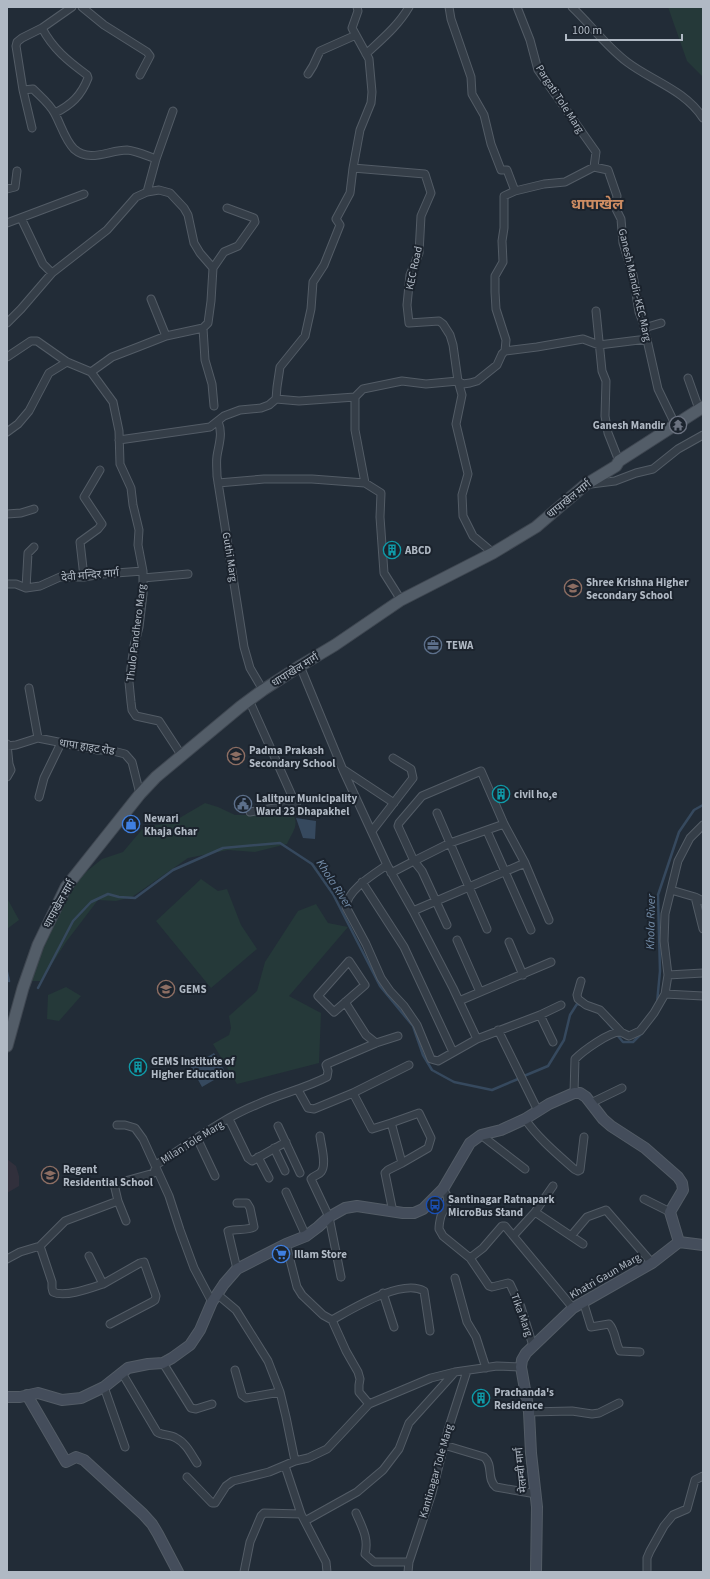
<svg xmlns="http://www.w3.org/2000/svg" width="710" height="1579" font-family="'Source Sans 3','Noto Sans Devanagari',sans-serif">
<rect width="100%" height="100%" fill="#222c37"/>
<path fill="#31303c" d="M7,1159L16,1166L19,1176V1186L7,1193Z"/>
<path fill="#253939" d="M668,7H703V77L687,61Z
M205,803L218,807L235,815H253L282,808L292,812C300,825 293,831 287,844L255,852L228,850L188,858L132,897L116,901L98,900L66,942L41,981H29L35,963L64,904L81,876L102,859L123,852L144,827L171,823Z
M201,879L218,891L227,889L241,925L257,949L211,988L156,921Z
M7,898L19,920L7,929Z
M316,904L328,923L348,927L289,996L321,1013L319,1063L237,1084L213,1044L229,1035L231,1028L229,1016L257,991L265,962L298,911Z
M66,987L81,996L59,1021L47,1019L48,995Z"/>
<path fill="#36495e" d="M296,818L316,821L315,839L303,838Z
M214,1053L226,1073L202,1087L191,1067Z"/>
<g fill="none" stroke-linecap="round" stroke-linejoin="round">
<path stroke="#36495e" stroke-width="2.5" d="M7,972L9,981
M38,988L73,921L91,902L108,894L119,897L135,898L173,870L223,848L280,843L312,864L333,894L380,986L413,1026L423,1055L432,1070L454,1082L492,1090L518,1079
M657,1003L660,971L658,895L679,832L694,810L703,805
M608,1023L613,1029
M618,1036L623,1042H633L642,1033
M524,1076L548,1066L564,1040L570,1015L577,1004L582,1005"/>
<defs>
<path id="minor" d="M82,7L104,25L147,52L150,56L140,75
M357,7L358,11L352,28L369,59L372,92L371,103L360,130L353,168L425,174L431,193L421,216L419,253L410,275L407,305L409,323L439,321L443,324L450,335L453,345L458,381L462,395L456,424L468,474L462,495L463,516L473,536L493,553
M517,7L530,40L538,70L596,152L594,167
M572,7C591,25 606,46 627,62C652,81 685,90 703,118
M366,54C382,39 398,26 409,7
M308,74L313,66L320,51L356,35
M23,90L33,89C41,97 50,104 55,114C61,125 65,140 74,149C90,163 109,150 127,150C137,151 147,156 156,159
M55,113C71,105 81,96 88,78L87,75C68,61 53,49 42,28L72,7
M32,128L23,90L16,46L17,42L22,38L42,28
M7,189L15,187L17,171
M515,191L544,184L565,182L594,167L608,170L617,196L615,207L621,219L623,243L633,275L639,312L643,322L658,389L675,424
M147,192L156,159L173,111
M21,218L43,264L52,273
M7,223L84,194
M151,299L166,336
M596,311L602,371L606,381L605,416L608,433L619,461
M7,323L21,309L52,273L107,230L136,197L147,192L159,190L170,193L184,208L188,215L194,243L200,253L213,268
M203,328L205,360L212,384L214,406
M644,328L661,323
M505,351L537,347L583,339L599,345L647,339
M7,357L31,341H37L67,362L91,372L113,402L119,431L120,464L131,488L133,505L139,530L138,545L143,571V594L139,627L134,646L129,682L131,702L132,710L136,716L159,721L182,756
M91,372L112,357L138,347L166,336L203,328L208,323L211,301L213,268L224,252L238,246L255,222L254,218L227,208
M688,378L699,409
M355,397L363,389L402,381L426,384L458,381L463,384L470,383L477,381L497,365L502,354L505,351L506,340L496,309L495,292V276L503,262L502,241L504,228V196L515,191L507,170H501L491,144L484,115L472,94L471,77L451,19L449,7
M355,397V430L365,483L381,493L380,517L384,573L401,600
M276,399L299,401L355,397
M218,421C223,434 219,443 217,456C216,463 217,469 217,476L244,647L250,668L263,690
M7,432L18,424L29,411L49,373L67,362
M119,440L210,427L224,416L240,410L261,408L269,405L276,399L277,387L280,367L305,336L311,309L313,282L324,265L340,225L336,219L350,193L353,168
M218,483L264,479H312L365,483
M591,484L615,481L636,473L653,469L678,449L703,435
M7,514L21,513L34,509
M84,577L80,542L98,529L102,524L84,497L100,470
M143,578L188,574
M7,584H16L26,588L40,586L60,577H84L102,574L143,571
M26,588L28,553L34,547
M300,666L343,770L387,865L413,911L453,988L477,1039
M29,688L38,738
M249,700L297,807L275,808L250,812
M7,744L9,764L11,770L7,777
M7,746L16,745L38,738L98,750H109L125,754L132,762L140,794
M344,770L394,803
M39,797L44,778L61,743
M437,813L487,929
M504,824L450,843L414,861L398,826L399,823L422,796L481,771L504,824L525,863
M372,831L413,778L411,769L393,758
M487,831L531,930
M387,865C374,874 347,890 346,907L366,944L381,978L390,991L404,1006L417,1025L431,1059L438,1061L477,1039L540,1015L561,1005
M391,873L414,861L422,871L447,925
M362,882L404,947L453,1052
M671,890L695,897L703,901
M695,897L703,929
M413,911L525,863L549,920
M457,940L480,992
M509,942L523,975
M349,961L365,985L334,1012L318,996Z
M668,975L703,973
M581,981L577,995L578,999L586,1005L600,1010L621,1032
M665,994L668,975L664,941L665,914L678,861L690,838L703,825
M459,1001L551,962
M345,1002L366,1035L376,1043
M540,1015L553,1042
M498,1030L538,1111
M298,1090L308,1108L314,1109L353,1093L409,1065
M353,1093L372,1129L391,1123L392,1126L402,1163L388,1170L385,1173L393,1212
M574,1093L575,1059C583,1051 609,1032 620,1032C622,1032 626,1035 629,1036L640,1031L654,1013L665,994L703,996
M591,1103L622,1088
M229,1119L248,1158L252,1161L286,1142
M525,1119C538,1138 556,1153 574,1169L578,1171L580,1170L584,1137
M391,1123L419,1113L431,1138L428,1148L402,1163
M117,1125H125L135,1128L143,1139L169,1196L180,1230L194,1268L212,1302
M278,1126L300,1173
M481,1135L525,1169
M320,1136C321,1145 327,1165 321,1172C319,1175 314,1175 311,1179L329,1217L341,1277
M197,1138L215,1176
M274,1148L285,1171
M258,1157L269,1178
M156,1165C188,1145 221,1119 256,1105C279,1094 304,1089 327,1077L328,1071L326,1065L327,1064L376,1043L398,1036
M443,1189C452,1201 446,1204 441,1216C440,1220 439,1225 439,1229L443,1236L470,1258L489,1286L492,1287L508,1283L510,1284L521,1307L533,1346
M286,1192L306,1236
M644,1199L670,1212
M118,1201L126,1221
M237,1203H247L250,1208L254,1227C246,1231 237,1228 228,1231L237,1269
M535,1212L583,1244
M514,1235L535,1212L553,1186
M571,1236L587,1217L606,1210L652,1263
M286,1244L297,1287L302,1295L323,1315L332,1320L346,1351L358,1372L360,1379L359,1385V1392L369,1404
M40,1246L52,1282V1288L53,1292C65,1298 91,1288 103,1284L89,1256
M470,1258L483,1248L502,1226H505L573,1308
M7,1259L20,1252L40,1246L65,1221L118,1201L114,1184L154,1173L156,1165
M455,1278L467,1322L476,1337L486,1368
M103,1284L140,1263L144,1262L156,1296L155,1300L152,1302L110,1324
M383,1293L394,1327
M217,1294L236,1310L268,1361L280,1392L286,1417L295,1461
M583,1301L591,1327L609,1324C616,1331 615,1343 620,1351L640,1352
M332,1320C352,1309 402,1278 424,1291L430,1331
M163,1363L191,1408L196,1409L212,1404
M235,1370L242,1395L246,1398L280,1392
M122,1373L157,1432C163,1436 170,1434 176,1438C186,1443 191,1454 197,1463
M104,1387L125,1447
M529,1412L572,1411L592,1414L599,1413L619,1403
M444,1445L484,1457C494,1465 486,1479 496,1487L536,1494
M285,1466L301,1514
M187,1477L212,1503H215L226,1486L233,1481L269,1472L295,1461L308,1458L327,1449L369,1404L431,1378L455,1372
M356,1513C362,1527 369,1538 365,1554L374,1562H409
M305,1521L357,1492L383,1470L399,1449L409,1423L455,1372L497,1366L521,1367
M244,1572L250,1542L261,1516L264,1513L301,1514L326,1562L327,1572
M408,1572L409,1562L432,1493L448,1430L467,1371
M647,1572V1558L650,1551L664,1526L673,1515L687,1509L695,1480L703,1476"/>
<path id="secondary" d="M27,1395L66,1462L76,1457L84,1460L143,1514L152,1524L158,1534L178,1572
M7,1397H20L38,1393L62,1400L81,1398L104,1387L128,1368L148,1364L163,1363L172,1358L190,1345L200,1330L212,1302L224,1284L237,1269L286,1244L306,1236L318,1227L329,1217L345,1208L357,1206L403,1213H414L423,1209L443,1189L470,1143L481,1135L501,1130L525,1119L549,1104L574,1093H580L586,1097L603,1119L611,1126L645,1148L678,1177L682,1183L683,1190L670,1212L679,1242
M536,1572L537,1507L531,1453L529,1412L521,1367L522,1360L526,1353L573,1308L652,1263L679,1242L703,1245"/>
<path id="primary" d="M7,1046L23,988L38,945L66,887L140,794L156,777L240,707L263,690L300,666L335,645L401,600L493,553L536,527L585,485L616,466L619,461L703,407"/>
</defs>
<use href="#minor" stroke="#535c66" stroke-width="9"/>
<use href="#secondary" stroke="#535c66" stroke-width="12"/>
<use href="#primary" stroke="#3f4751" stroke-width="13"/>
<use href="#minor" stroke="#353e48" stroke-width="7"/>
<use href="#secondary" stroke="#444d5b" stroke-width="10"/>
<use href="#primary" stroke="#535d68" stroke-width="11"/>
</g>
<defs>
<symbol id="temple-ring" viewBox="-11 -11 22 22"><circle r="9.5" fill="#1b232d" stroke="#6b7280" stroke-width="1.5"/><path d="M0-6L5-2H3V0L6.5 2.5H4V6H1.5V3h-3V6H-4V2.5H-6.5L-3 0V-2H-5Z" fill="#6b7280"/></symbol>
<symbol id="building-ring" viewBox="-11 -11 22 22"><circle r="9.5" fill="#1b232d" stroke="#0f9aa8" stroke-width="1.5"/><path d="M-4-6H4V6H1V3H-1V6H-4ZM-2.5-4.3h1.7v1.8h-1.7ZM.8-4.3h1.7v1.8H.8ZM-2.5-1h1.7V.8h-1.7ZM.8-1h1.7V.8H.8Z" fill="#0f9aa8"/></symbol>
<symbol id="school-ring" viewBox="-11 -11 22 22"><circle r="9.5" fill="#1b232d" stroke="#8d6e63" stroke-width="1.5"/><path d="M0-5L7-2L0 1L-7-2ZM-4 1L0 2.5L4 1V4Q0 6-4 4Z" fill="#8d6e63"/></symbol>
<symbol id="office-ring" viewBox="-11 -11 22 22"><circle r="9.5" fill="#1b232d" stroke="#5c6f8a" stroke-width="1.5"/><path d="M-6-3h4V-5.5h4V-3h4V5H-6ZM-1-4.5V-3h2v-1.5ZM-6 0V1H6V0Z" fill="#5c6f8a"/></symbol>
<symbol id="civic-ring" viewBox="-11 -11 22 22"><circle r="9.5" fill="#1b232d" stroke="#5c6f8a" stroke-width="1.5"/><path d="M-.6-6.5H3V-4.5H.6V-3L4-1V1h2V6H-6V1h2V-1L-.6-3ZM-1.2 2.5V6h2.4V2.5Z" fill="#5c6f8a"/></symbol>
<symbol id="shop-ring" viewBox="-11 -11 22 22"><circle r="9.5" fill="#1b232d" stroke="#3f7fe0" stroke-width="1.5"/><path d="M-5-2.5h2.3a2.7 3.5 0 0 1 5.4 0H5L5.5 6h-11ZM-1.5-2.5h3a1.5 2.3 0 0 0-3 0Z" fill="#3f7fe0"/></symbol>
<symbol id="bus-ring" viewBox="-11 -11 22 22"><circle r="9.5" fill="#1b232d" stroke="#1a4fb4" stroke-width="1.5"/><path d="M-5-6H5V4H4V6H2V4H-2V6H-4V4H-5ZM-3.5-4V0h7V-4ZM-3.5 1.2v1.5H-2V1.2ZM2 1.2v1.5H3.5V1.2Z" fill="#1a4fb4"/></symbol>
<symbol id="supermarket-ring" viewBox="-11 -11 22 22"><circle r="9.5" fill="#1b232d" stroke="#3f7fe0" stroke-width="1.5"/><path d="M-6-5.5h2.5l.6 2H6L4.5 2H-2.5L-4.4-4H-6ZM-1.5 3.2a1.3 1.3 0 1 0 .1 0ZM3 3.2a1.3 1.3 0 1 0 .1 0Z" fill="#3f7fe0"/></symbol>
</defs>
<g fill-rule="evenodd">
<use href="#temple-ring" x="668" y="415" width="20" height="20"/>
<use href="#building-ring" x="382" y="540" width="20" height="20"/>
<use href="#school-ring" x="563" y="578" width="20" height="20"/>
<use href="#office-ring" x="423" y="635" width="20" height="20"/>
<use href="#school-ring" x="226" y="746" width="20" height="20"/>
<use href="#building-ring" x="491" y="784" width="20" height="20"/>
<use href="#civic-ring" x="233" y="794" width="20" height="20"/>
<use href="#shop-ring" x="121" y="814" width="20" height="20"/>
<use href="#school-ring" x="156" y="979" width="20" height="20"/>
<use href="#building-ring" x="128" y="1057" width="20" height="20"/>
<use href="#school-ring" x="40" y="1165" width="20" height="20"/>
<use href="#bus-ring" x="425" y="1195" width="20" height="20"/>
<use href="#supermarket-ring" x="271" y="1244" width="20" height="20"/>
<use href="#building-ring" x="471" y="1388" width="20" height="20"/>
</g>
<g text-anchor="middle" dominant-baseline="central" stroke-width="4" stroke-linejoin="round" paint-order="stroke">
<g font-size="11" fill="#b0b9c4" stroke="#1b232d">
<text transform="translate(560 99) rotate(57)">Pargati Tole Marg</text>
<text transform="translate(414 268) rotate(-78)">KEC Road</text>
<text transform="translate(635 285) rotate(77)">Ganesh Mandir-KEC Marg</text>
<text transform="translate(569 499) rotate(-39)">धापाखेल मार्ग</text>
<text transform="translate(230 557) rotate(81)">Guthi Marg</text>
<text transform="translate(90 575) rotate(-5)">देवी मन्दिर मार्ग</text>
<text transform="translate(136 633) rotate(-83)">Thulo Pandhero Marg</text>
<text transform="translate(295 670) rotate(-32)">धापाखेल मार्ग</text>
<text transform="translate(87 747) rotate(9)">धापा हाइट रोड</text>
<text transform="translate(59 904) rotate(-61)">धापाखेल मार्ग</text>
<text transform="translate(192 1142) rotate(-32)">Milan Tole Marg</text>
<text transform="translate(605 1276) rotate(-30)">Khatri Gaun Marg</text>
<text transform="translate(522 1315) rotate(70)">Tika Marg</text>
<text transform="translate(521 1470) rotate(-96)">मेलम्ची मार्ग</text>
<text transform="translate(436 1471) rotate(-74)">Kantinagar Tole Marg</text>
</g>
<g font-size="11" font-weight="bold" fill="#b0b9c4" stroke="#1b232d" text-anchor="start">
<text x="665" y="425" text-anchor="end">Ganesh Mandir</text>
<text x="405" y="550">ABCD</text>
<text x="586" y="582">Shree Krishna Higher<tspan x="586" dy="13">Secondary School</tspan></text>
<text x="446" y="645">TEWA</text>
<text x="249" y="750">Padma Prakash<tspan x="249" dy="13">Secondary School</tspan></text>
<text x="514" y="794">civil ho,e</text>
<text x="256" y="798">Lalitpur Municipality<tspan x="256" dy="13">Ward 23 Dhapakhel</tspan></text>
<text x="144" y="818">Newari<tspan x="144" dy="13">Khaja Ghar</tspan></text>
<text x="179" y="989">GEMS</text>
<text x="151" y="1061">GEMS Institute of<tspan x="151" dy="13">Higher Education</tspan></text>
<text x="63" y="1169">Regent<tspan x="63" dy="13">Residential School</tspan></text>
<text x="448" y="1199">Santinagar Ratnapark<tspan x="448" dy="13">MicroBus Stand</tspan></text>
<text x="294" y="1254">Illam Store</text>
<text x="494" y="1392">Prachanda's<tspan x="494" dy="13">Residence</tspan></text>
</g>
<g font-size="12" font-style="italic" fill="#728ba7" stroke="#1b232d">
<text transform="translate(334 884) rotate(57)">Khola River</text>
<text transform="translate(651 922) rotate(-89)">Khola River</text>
</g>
<g font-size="15" font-weight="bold" fill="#cd8c62" stroke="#1b232d">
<text x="597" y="204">धापाखेल</text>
</g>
</g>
<rect width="710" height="1579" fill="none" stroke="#b0b9c4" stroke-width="16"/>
<path d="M566 34v6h116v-6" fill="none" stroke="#b0b9c4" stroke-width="2"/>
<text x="572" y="34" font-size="12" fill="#b0b9c4" stroke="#1b232d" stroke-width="3" paint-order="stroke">100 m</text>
</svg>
